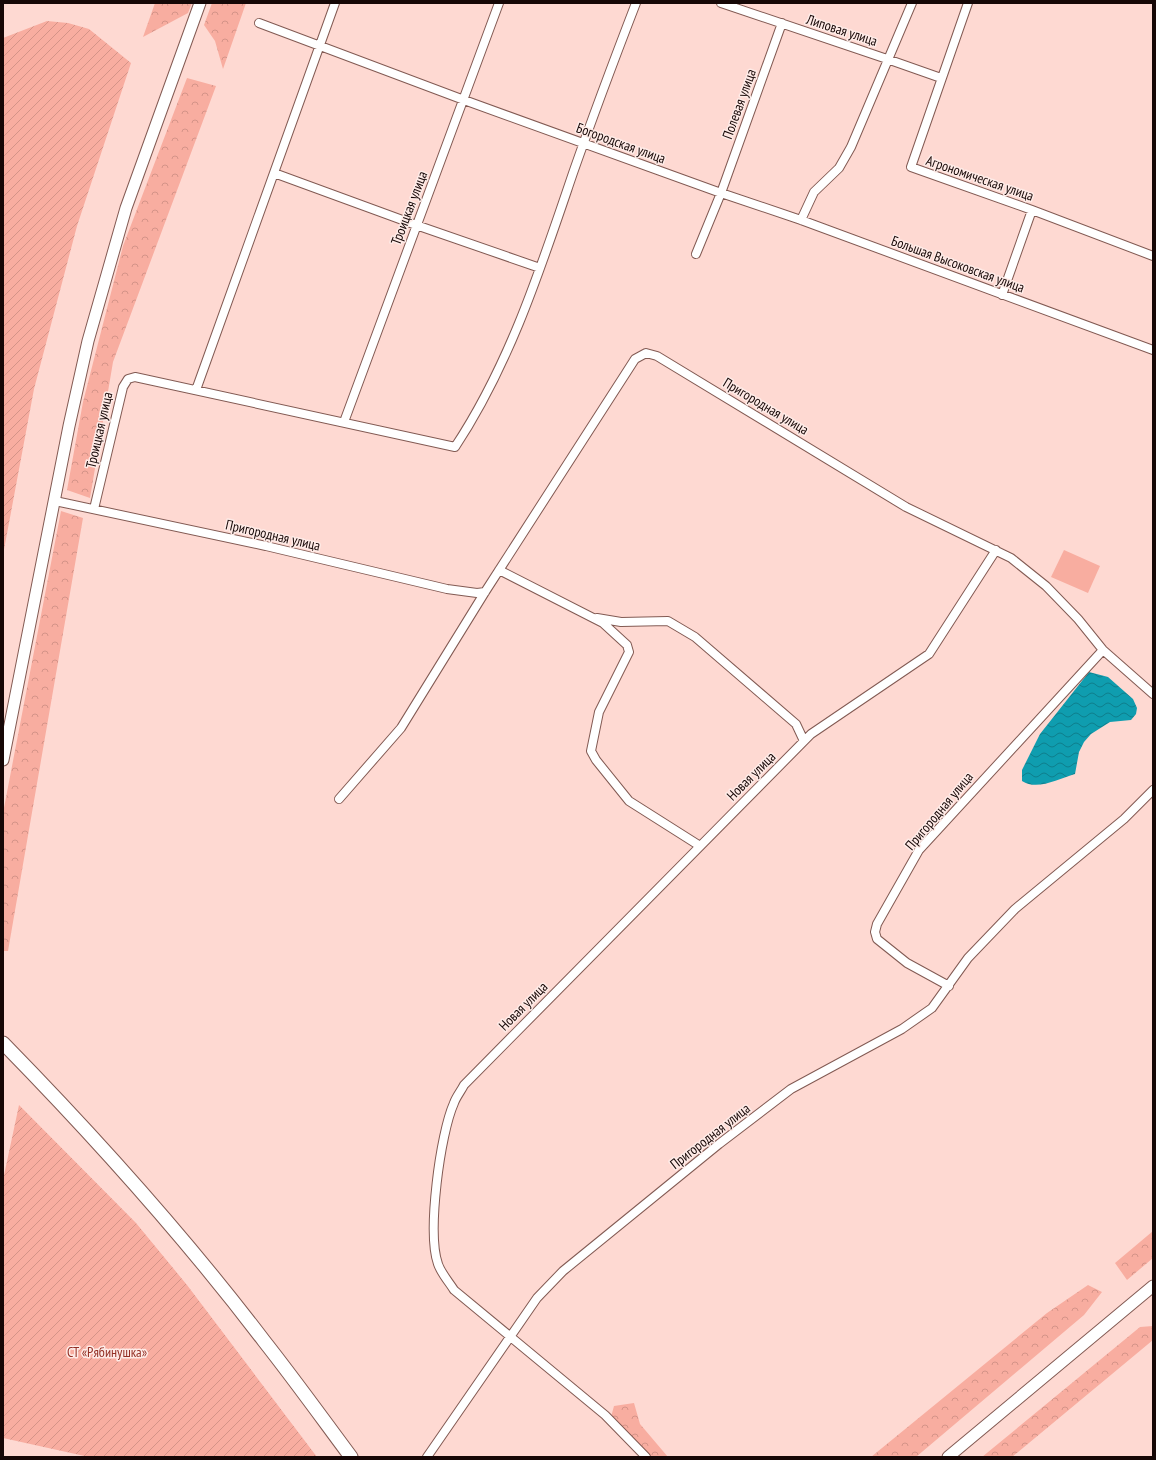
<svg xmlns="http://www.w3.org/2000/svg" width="1156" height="1460" font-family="'PT Sans Narrow',sans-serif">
<defs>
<pattern id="forest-crowns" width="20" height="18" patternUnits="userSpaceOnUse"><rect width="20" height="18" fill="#f8ada0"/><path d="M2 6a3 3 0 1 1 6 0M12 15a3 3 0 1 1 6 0" fill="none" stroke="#d49388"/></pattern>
<pattern id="garden-furrows" width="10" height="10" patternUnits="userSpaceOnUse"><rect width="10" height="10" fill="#f8ada0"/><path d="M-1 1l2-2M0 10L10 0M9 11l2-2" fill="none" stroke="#d49388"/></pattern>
<pattern id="water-waves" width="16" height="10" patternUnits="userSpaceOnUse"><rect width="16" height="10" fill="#0f9daf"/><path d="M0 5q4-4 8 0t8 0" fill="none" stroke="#0d7e8c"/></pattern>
</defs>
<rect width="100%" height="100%" fill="#fed9d2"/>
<path fill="#f8ada0" d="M1064,550L1100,566L1088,593L1051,577Z"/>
<path fill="url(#forest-crowns)" d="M155,3H192L188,13L143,37Z
M212,3H246L223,69L215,41L204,25Z
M187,78L216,86L113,362L90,498L67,490L83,402L123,246Z
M61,511L83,518L8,951H3V813Z
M1153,1231V1258L1127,1280L1115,1263Z
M1088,1285L1102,1292L1084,1315L916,1457H871L1047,1313Z
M1153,1326V1340L1012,1457H982L1140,1327Z
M634,1403L640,1424L668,1457H649L611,1417L614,1406Z"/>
<path fill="url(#garden-furrows)" d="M47,21L68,23L89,29L131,63L77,226L34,389L3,555V38Z
M19,1105L136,1223L187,1285L317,1457H89L3,1438V1180Z"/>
<path fill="url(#water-waves)" d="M1089,672L1108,677L1133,699L1137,708L1136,714L1131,720L1110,722L1091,734L1084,742L1079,752L1075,774C1058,779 1037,791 1022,781V770L1040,734Z"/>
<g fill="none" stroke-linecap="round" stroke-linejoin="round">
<defs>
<path id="street" d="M721,3L887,59L941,78
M968,3L911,167L1032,210L1153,256
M259,23L464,100L721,193L801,220L1153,350
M274,173L416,225L540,268
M801,220L814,192L839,168L851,147L912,3
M696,254L721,193L782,23
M1002,295L1032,210
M196,390L335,3
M344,422L499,3
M55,501L266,546L447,589L477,593L485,592
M94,509L123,387L128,379L135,377L455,447C510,364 541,267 573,173C593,116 614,60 636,3
M499,570L603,623L627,645L629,652L599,712L591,751L596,760L629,801L700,846
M597,618L621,622L668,621L695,637L796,724L804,741
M339,799L401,728L485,592L635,359L646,353L657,356L906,507L1011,558L1046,586L1078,619L1103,650L1153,694
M949,986L907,963L877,939L875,932L877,924L919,850L1103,650
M427,1457L537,1298L563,1271L719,1144L791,1089L902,1029L932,1008L968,958L1015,909L1124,819L1153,790
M646,1457L605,1415L454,1290C449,1282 441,1273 438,1264C427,1233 440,1134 454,1103C456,1097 461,1091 464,1085L811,734L929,654L996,550"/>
<path id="secondary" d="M3,760L69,426L88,341L126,208L200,3
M948,1457L1153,1286"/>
<path id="primary" d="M3,1043C95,1137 184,1236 264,1341C294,1379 322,1418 351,1457"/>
</defs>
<use href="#street" stroke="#825a53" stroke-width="10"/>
<use href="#secondary" stroke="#825a53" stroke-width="13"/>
<use href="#primary" stroke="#825a53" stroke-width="15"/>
<use href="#street" stroke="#fff" stroke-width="8"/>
<use href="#secondary" stroke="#fff" stroke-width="11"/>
<use href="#primary" stroke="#fff" stroke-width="13"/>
</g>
<g text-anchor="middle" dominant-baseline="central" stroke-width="3" stroke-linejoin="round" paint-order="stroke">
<g font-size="14" fill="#160706" stroke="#feebe7">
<text transform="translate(842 30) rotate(18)">Липовая улица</text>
<text transform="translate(739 104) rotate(-70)">Полевая улица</text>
<text transform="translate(621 143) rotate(20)">Богородская улица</text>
<text transform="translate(980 178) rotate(19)">Агрономическая улица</text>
<text transform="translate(409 208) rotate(-69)">Троицкая улица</text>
<text transform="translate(958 264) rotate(20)">Большая Высоковская улица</text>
<text transform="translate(766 406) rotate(31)">Пригородная улица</text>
<text transform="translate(99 430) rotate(-77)">Троицкая улица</text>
<text transform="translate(273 535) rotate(13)">Пригородная улица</text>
<text transform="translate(751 776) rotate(-45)">Новая улица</text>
<text transform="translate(939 811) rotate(-50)">Пригородная улица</text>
<text transform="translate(523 1006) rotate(-45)">Новая улица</text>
<text transform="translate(710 1136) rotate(-38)">Пригородная улица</text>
</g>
<g font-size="14" fill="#932e23" stroke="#feebe7">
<text x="107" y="1352">СТ «Рябинушка»</text>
</g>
</g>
<rect width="1156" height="1460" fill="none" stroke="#160706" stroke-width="8"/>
</svg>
